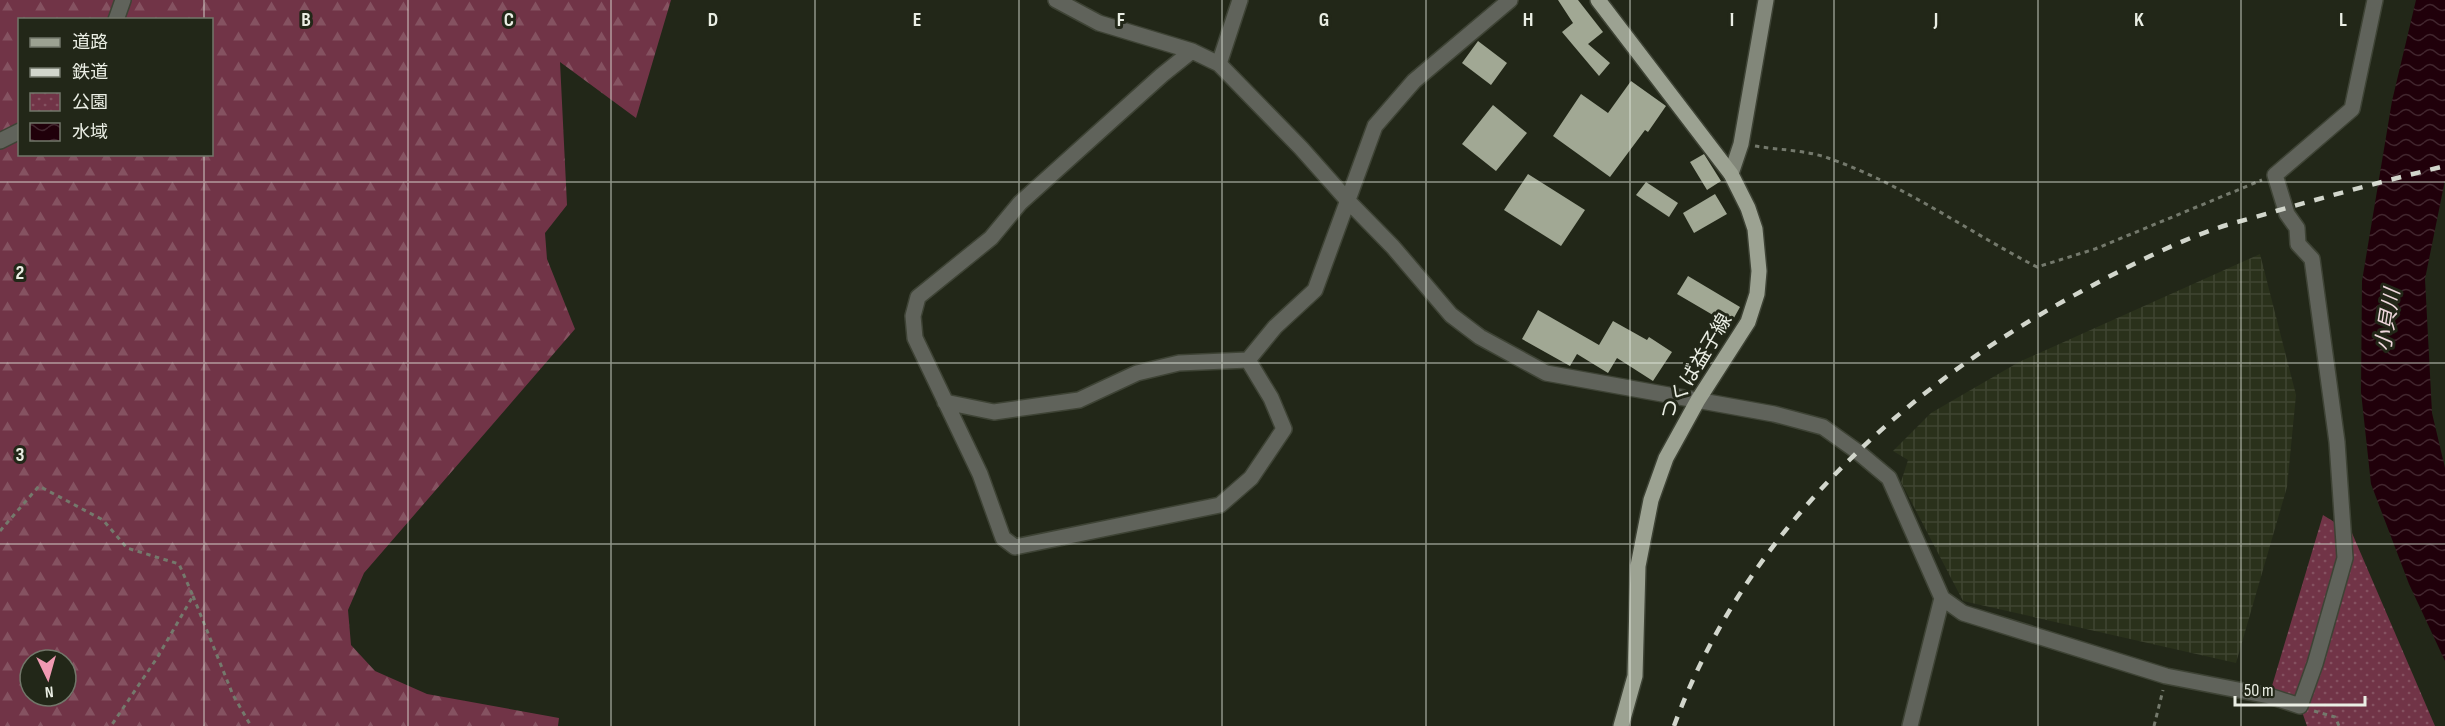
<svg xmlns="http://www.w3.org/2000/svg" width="2445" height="726" font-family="'Sofia Sans Condensed','Noto Sans JP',sans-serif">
<defs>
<pattern id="industrial-grid" width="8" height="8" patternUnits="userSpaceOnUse" patternTransform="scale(1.5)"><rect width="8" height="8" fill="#2a311b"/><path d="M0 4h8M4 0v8" fill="none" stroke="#3f4531"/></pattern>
<pattern id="forest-firs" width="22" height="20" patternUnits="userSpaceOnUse" patternTransform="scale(1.5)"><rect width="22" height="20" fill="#713447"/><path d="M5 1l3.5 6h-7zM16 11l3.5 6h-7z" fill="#855261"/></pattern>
<pattern id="park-dots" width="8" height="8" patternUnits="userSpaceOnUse" patternTransform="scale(1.5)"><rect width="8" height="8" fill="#713447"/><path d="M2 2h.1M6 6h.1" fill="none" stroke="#855261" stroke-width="1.8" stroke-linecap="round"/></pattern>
<pattern id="water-waves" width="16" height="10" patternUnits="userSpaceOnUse" patternTransform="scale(1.5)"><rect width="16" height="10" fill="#20000a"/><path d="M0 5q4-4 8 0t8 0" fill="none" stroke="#41262e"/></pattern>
</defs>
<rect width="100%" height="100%" fill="#222718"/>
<path fill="url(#industrial-grid)" d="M2260,254L2296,395L2287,487L2236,663L1963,601L1901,482L1908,460L1893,451L1931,413L2019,362Z"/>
<path fill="url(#forest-firs)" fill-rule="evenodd" d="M0,0H671L636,118L560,62L567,205L545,233L547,259L575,329L364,573L348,610L351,645L375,671L427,694L559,718L558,726H0ZM20,20H212V154H20ZM30,660H66V696H30Z"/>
<path fill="url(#park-dots)" d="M2323,515L2352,533L2435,726H2307L2300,706L2269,696Z"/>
<path fill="url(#water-waves)" d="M2416,0H2445V180L2425,279L2432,413L2445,468V661L2409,584L2371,484L2361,392L2362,281L2392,101Z"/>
<path fill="#a1a894" d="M1558,0H1578L1603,32L1588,44L1610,63L1599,76L1562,32L1573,23Z
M1478,41L1507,63L1491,85L1462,63Z
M1631,81L1666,106L1648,132L1645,130L1610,177L1553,136L1581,94L1608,113Z
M1493,105L1527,133L1496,171L1462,144Z
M1704,154L1721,181L1707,190L1690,162Z
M1528,174L1585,210L1561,246L1504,210Z
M1646,182L1678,203L1669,217L1636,195Z
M1715,194L1727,214L1694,233L1683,213Z
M1688,276L1740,307L1730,325L1677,294Z
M1538,310L1599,345L1613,321L1647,340L1649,337L1672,352L1653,381L1617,358L1608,373L1577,354L1570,366L1522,339Z"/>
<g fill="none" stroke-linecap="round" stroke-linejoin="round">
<defs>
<path id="street" d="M1056,0L1099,23L1192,51L1219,64L1301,148L1349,202L1393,247L1451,315L1480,337L1546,373L1774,414L1823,427L1858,452L1889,478L1942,598L1910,726
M116,20L123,0
M1192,51L1162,75L1020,203L991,238L918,297L913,316L915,338L980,474L1003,538L1015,547L1220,505L1251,478L1284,429L1271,398L1248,360
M1219,64L1240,0
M0,141L20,131
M945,402L994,412L1079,400L1137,373L1179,363L1248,360L1275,327L1315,290L1375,126L1414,81L1510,0
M1942,598L1963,613L2166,676L2269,696L2300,706L2315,664L2345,558L2337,442L2312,259L2298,244L2297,228L2287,214L2275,175L2352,109L2375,0"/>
<path id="secondary" d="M1731,174L1741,144L1766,0"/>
<path id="primary" d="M1598,0L1731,174L1748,208L1755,229L1759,271L1757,294L1748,322L1698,400L1666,458L1651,500L1638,566L1635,676L1621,726"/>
</defs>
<use href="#street" stroke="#3e4335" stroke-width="18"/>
<use href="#secondary" stroke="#3e4335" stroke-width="18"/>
<use href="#primary" stroke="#3e4335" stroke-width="18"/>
<path stroke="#74796c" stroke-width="3" stroke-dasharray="4.5 4.5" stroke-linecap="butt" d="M1755,146C1778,150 1806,150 1828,158C1903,184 1967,231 2037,267L2095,249L2262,180
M0,531L39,486L103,520L127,548L179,564L193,596L157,658L111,726
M193,596L233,695L251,726
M2314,711L2335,717L2339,726
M2154,726L2163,690"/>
<use href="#street" stroke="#60635b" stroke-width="15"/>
<use href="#secondary" stroke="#82877a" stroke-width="15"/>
<use href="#primary" stroke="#9ca292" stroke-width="15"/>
<path stroke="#d2d6cc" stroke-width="4.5" stroke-dasharray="10 10" stroke-linecap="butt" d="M1674,726C1745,532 1903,387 2082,291C2123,269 2165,247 2209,231C2230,223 2254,218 2276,211C2332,195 2388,180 2445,166"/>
</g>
<path fill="none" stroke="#eaeee4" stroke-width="1.5" stroke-opacity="0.55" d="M204,0V20M408,0V726M611,0V726M815,0V726M1019,0V726M1222,0V726M1426,0V726M1630,0V726M1834,0V726M2038,0V726M2241,0V726M204,154V726M0,182H2445M0,363H2445M0,544H2445"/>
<g text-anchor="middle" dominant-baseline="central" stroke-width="6" stroke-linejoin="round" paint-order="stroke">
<g font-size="20" fill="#eaeee4" stroke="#222718">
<text transform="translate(1696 367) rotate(-59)">つくば益子線</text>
</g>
<g font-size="21" font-style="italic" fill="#efd7dd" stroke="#222718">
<text transform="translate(2388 320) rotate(-81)">小貝川</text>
</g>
</g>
<g font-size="20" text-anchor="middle" font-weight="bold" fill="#eaeee4" stroke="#222718" stroke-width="6" stroke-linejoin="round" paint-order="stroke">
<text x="306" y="26">B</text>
<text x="509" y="26">C</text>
<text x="713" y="26">D</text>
<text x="917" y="26">E</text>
<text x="1121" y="26">F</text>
<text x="1324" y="26">G</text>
<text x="1528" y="26">H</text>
<text x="1732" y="26">I</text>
<text x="1936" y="26">J</text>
<text x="2139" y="26">K</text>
<text x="2343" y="26">L</text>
<text x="20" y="279">2</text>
<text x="20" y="461">3</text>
</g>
<rect x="18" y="18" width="195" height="138" fill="#222718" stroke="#72776a" stroke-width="1.5"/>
<rect x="30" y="38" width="30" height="9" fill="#9ca292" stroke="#72776a" stroke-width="1.5"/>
<text x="72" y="48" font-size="18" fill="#eaeee4">道路</text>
<rect x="30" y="68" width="30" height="9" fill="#d2d6cc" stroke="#72776a" stroke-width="1.5"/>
<text x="72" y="78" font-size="18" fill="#eaeee4">鉄道</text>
<rect x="30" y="93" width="30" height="18" fill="url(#park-dots)" stroke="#72776a" stroke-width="1.5"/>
<text x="72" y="108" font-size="18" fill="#eaeee4">公園</text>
<rect x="30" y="123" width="30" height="18" fill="url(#water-waves)" stroke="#72776a" stroke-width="1.5"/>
<text x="72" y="138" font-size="18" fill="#eaeee4">水域</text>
<g transform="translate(48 678) rotate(175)"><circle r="28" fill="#222718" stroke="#72776a" stroke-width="1.5"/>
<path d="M0-4.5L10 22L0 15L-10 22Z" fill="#f19ab3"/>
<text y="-9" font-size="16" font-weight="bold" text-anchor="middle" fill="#eaeee4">N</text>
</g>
<path d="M2235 696v9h130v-9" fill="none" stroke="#eaeee4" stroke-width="3"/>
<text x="2244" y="696" font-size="18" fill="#eaeee4" stroke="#222718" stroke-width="4.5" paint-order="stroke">50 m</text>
</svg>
